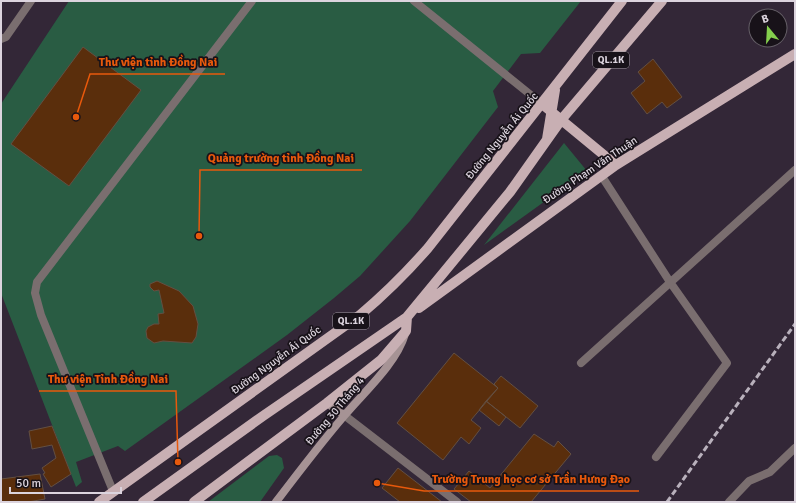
<svg xmlns="http://www.w3.org/2000/svg" width="796" height="503" font-family="Signika,sans-serif">
<rect width="100%" height="100%" fill="#332737"/>
<path fill="#295c43" d="M69,1H581L540,53L521,54L493,91L498,107L410,221L360,276L334,298L287,335L125,451L118,446L76,462L82,482L76,487L1,293V104Z
M564,143L587,171L484,245Z
M277,455L282,458L284,468L260,502H208L269,456Z"/>
<path fill="#5a2e0c" stroke="#634f42" d="M83,47L141,90L69,186L11,144Z
M653,59L682,97L667,108L662,102L647,114L631,93L645,81L638,72Z
M157,281L179,291L193,306L198,324L196,337L192,343L163,341L154,343L147,338L146,331L148,327L154,324H159L158,314L164,313L159,290L154,291L150,287V284Z
M454,353L498,388L471,420L481,428L469,444L461,437L443,460L397,423Z
M501,376L538,406L520,428L486,401L498,388L494,384Z
M486,401L506,417L499,426L479,410Z
M52,426L71,474L51,487L43,474L45,473L42,468L56,458L52,445L32,449L29,431Z
M534,434L554,447L558,441L571,454L531,502H471L454,489L469,471L490,488Z
M398,468L442,502H400L382,488Z
M40,474L45,499L28,502H1V479Z"/>
<g fill="none" stroke-linecap="round" stroke-linejoin="round">
<path stroke="#7a6e6f" stroke-width="8" d="M414,1L542,104
M113,491L41,315L35,293L37,282L252,1"/>
<path stroke="#7a6e6f" stroke-width="8" d="M1,39L6,37L31,1
M601,175L670,282L727,363L656,457
M581,363L795,170
M344,415L457,502
M729,502L749,481L770,472L795,448"/>
<path stroke="#a69395" stroke-width="8" d="M327,403L344,415
M276,502C298,473 320,444 344,416C364,392 396,364 405,334"/>
<path stroke="#c8afb3" stroke-width="10" d="M542,104L616,165
M547,139L555,90
M419,308L616,165L795,54
M99,502L360,315C385,294 407,272 428,248L622,1
M143,502L263,416L407,317L510,192L561,120L662,1
M194,502L327,403L381,360L406,331L407,317"/>
<path stroke="#b9b1bc" stroke-width="3" stroke-dasharray="6 3" stroke-linecap="butt" d="M667,502L795,324"/>
</g>
<g text-anchor="middle" dominant-baseline="central" stroke-width="3.5" stroke-linejoin="round" paint-order="stroke">
<g fill="#181219" stroke="#a19aa3" stroke-width="1">
<rect x="593" y="52" width="36" height="16" rx="3"/>
<rect x="333" y="313" width="36" height="16" rx="3"/>
</g>
<g font-size="10" font-weight="bold" fill="#dcd4de">
<text x="611" y="60">QL.1K</text>
<text x="351" y="321">QL.1K</text>
</g>
<g font-size="11" fill="#dcd4de" stroke="#181219">
<text transform="translate(502 136) rotate(-51)">Đường Nguyễn Ái Quốc</text>
<text transform="translate(590 170) rotate(-34)">Đường Phạm Văn Thuận</text>
<text transform="translate(276 360) rotate(-36)">Đường Nguyễn Ái Quốc</text>
<text transform="translate(335 411) rotate(-50)">Đường 30 Tháng 4</text>
</g>
</g>
<path fill="none" stroke="#e8590c" stroke-width="1.5" d="M76 117L90 74H225M199 236L200 170H362M178 462L176 391H39M377 483L424 491H639"/>
<g fill="#e8590c" stroke="#181219" stroke-width="1.5">
<circle cx="76" cy="117" r="4"/>
<circle cx="199" cy="236" r="4"/>
<circle cx="178" cy="462" r="4"/>
<circle cx="377" cy="483" r="4"/>
</g>
<g font-size="12" text-anchor="middle" font-weight="bold" fill="#e8590c" stroke="#181219" stroke-width="3.5" stroke-linejoin="round" paint-order="stroke">
<text x="158" y="66">Thư viện tỉnh Đồng Nai</text>
<text x="281" y="162">Quảng trường tỉnh Đồng Nai</text>
<text x="108" y="383">Thư viện Tỉnh Đồng Nai</text>
<text x="531" y="483">Trường Trung học cơ sở Trần Hưng Đạo</text>
</g>
<rect width="796" height="503" fill="none" stroke="#dcd4de" stroke-width="4"/>
<g transform="translate(768 28) rotate(342)"><circle r="19" fill="#181219" stroke="#666068"/>
<path d="M0-3L7 15L0 10L-7 15Z" fill="#84cf4d"/>
<text y="-6" font-size="11" font-weight="bold" text-anchor="middle" fill="#dcd4de">B</text>
</g>
<path d="M10 487v6h111v-6" fill="none" stroke="#dcd4de" stroke-width="2"/>
<text x="16" y="487" font-size="12" fill="#dcd4de" stroke="#181219" stroke-width="3" paint-order="stroke">50 m</text>
</svg>
